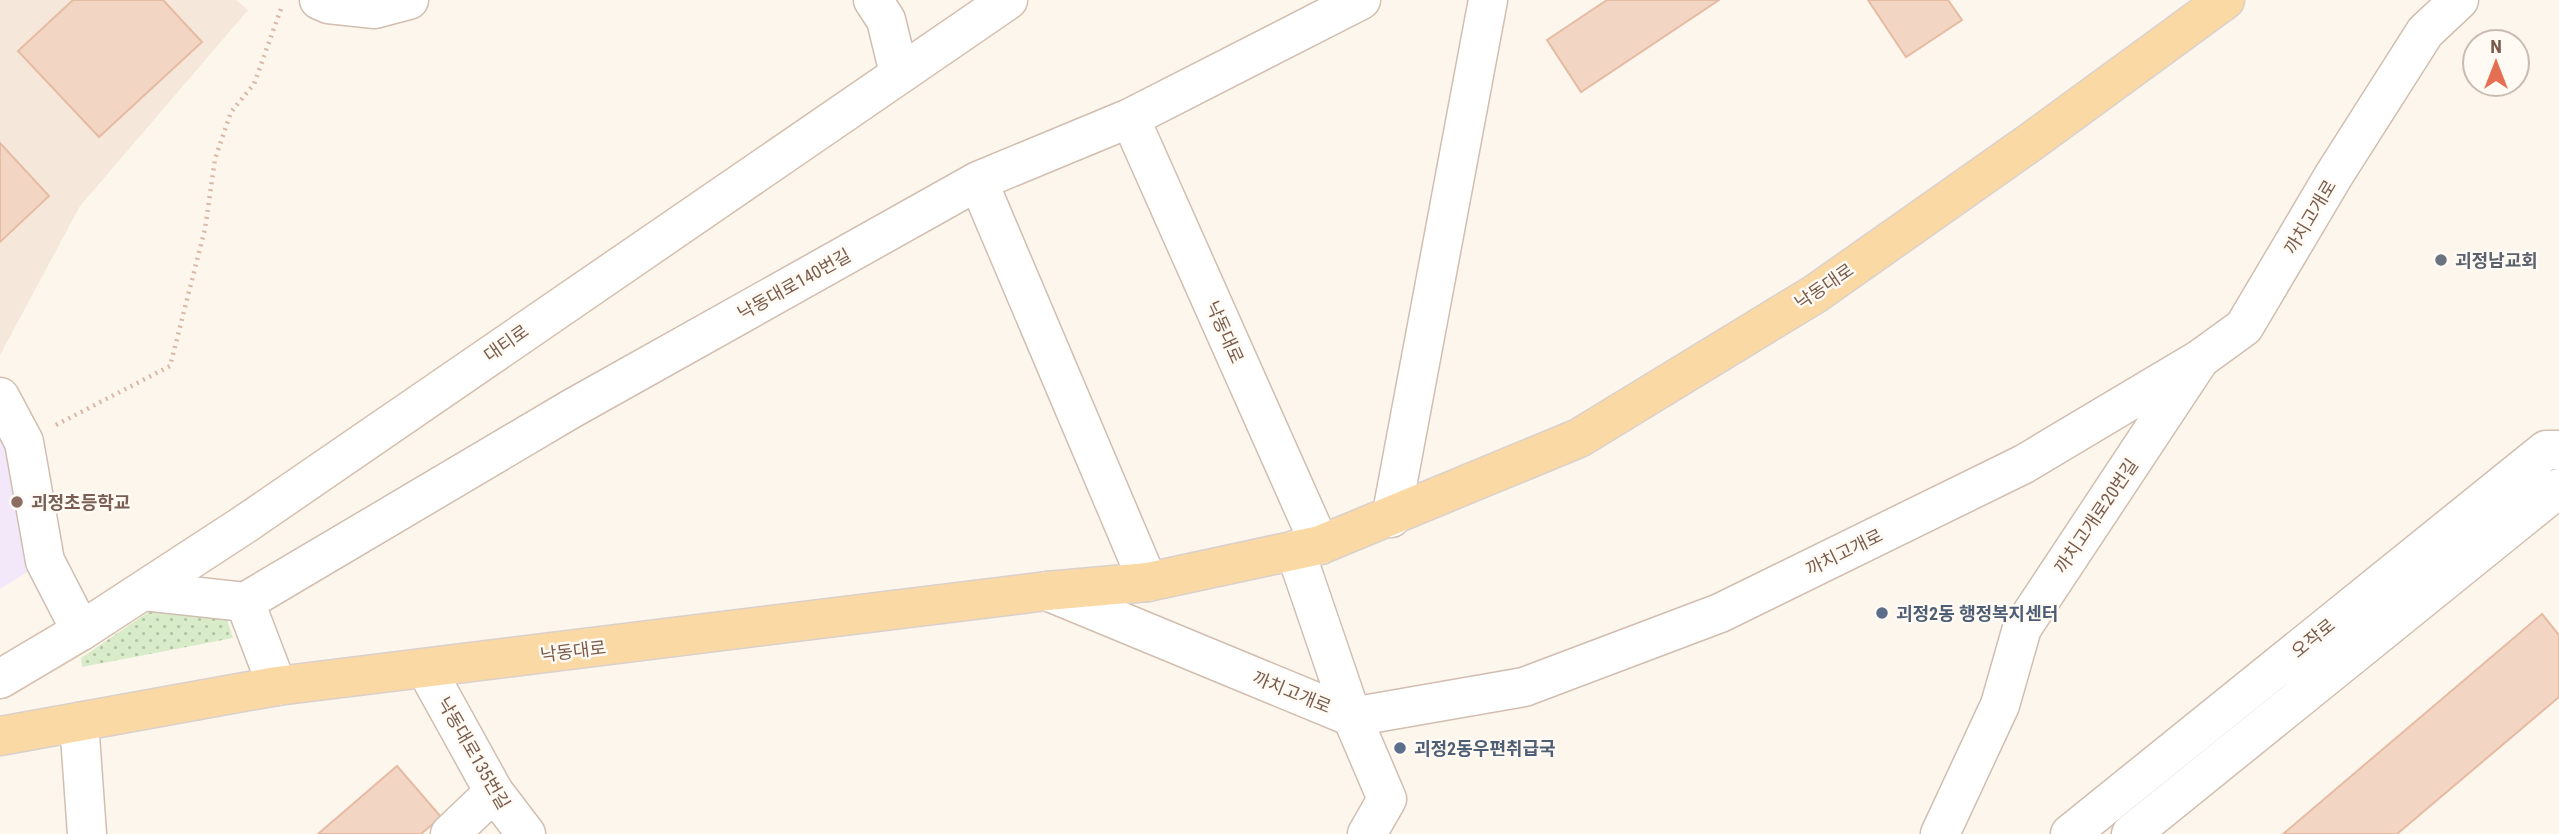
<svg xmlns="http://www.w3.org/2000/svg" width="2559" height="834" font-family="'Roboto Condensed','Noto Sans KR',sans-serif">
<defs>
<pattern id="park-dots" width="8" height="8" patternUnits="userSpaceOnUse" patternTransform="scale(1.75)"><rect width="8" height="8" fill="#d8ecc9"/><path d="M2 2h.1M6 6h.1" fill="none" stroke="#b4c2a5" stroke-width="1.8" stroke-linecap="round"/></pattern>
</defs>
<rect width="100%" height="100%" fill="#fdf6ec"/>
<path fill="#f5e8da" d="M0,0H236L248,10L80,206L0,355Z"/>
<path fill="#f3e8fa" d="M0,397L45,561L0,589Z"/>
<path fill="url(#park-dots)" d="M150,611L226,617L233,638L82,667L81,658Z"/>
<path fill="#f3d5c3" stroke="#e6bba3" stroke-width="2" d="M73,0H163L202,42L99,137L18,51Z
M1607,0H1719L1581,92L1547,40Z
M1868,0H1948L1962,20L1906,57Z
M0,143L49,196L0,242Z
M2542,614L2559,635V697L2397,834H2283Z
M397,766L441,817L421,834H318Z"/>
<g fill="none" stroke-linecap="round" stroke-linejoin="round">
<defs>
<path id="minor" d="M319,0L328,4L375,9L409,0
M873,0L886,20L899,73
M1130,118L1320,545
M978,181L1148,582
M0,397L24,442L45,561L81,631
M1391,518L1488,0
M144,591L245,602L277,686
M245,602L571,409L978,181L1130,118L1361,0
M1352,717L1387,799L1367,834
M79,722L87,834
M450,834L494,792
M1940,834L2000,705L2022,628L2200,359"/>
<path id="tertiary" d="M1295,550L1352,717
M1047,591L1352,717L1524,687L1720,613L2024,464L2200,359L2244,327L2334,175L2425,32L2459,0
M426,669L494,792L526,834
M2070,834L2546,450H2559
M2131,834L2559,488"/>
<path id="secondary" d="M0,679L81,631L245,524L1008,0"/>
<path id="primary" d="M0,736L277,686L1047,591L1148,582L1320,545L1579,438L1815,294L2028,144L2225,0"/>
</defs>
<use href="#minor" stroke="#d1beb0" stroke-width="41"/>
<use href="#tertiary" stroke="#d1beb0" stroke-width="41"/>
<use href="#secondary" stroke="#d6c0b0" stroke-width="41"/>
<use href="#primary" stroke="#dad1cd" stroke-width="41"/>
<path stroke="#d9b8a5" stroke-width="4.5" stroke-dasharray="2 5" stroke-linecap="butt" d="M56,425L170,366L205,229L215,159L231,112L254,84L282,6"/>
<use href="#minor" stroke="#fff" stroke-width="38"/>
<use href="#tertiary" stroke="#fff" stroke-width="38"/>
<use href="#secondary" stroke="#fff" stroke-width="38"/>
<use href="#primary" stroke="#fbd9a5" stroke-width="38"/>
</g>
<circle fill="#6b7280" stroke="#fffaf3" stroke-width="2.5" cx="2441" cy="260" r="7"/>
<circle fill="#8d6e63" stroke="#fffaf3" stroke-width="2.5" cx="17" cy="502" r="7"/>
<g fill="#5c6f8a" stroke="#fffaf3" stroke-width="2.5">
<circle cx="1882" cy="613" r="7"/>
<circle cx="1400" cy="748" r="7"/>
</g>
<g text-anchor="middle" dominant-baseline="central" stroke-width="5" stroke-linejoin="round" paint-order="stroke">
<g font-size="18" fill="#7a5c4d" stroke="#fffaf3">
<text transform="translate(2310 217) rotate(-59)">까치고개로</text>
<text transform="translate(794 284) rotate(-29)">낙동대로140번길</text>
<text transform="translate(1824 286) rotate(-34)">낙동대로</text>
<text transform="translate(1225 332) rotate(66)">낙동대로</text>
<text transform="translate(506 343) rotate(-35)">대티로</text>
<text transform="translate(2096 516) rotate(-56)">까치고개로20번길</text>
<text transform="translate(1844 552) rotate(-26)">까치고개로</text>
<text transform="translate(2313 638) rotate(-39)">오작로</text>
<text transform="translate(573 651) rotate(-7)">낙동대로</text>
<text transform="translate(1292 692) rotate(22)">까치고개로</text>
<text transform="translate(474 753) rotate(60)">낙동대로135번길</text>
</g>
<g font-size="18" font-weight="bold" fill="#5b616d" stroke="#fffaf3" text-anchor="start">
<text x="2455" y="260">괴정남교회</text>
</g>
<g font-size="18" font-weight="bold" fill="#785e54" stroke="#fffaf3" text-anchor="start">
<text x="31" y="502">괴정초등학교</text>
</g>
<g font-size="18" font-weight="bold" fill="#4e5e75" stroke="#fffaf3" text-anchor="start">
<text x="1896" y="613">괴정2동 행정복지센터</text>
<text x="1414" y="748">괴정2동우편취급국</text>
</g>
</g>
<g transform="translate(2496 63)"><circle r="33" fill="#fffaf3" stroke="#cabbb1" stroke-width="2"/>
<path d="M0-5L12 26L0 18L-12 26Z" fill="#e76f51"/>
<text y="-10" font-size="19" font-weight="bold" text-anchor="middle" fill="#7a5c4d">N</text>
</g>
</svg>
